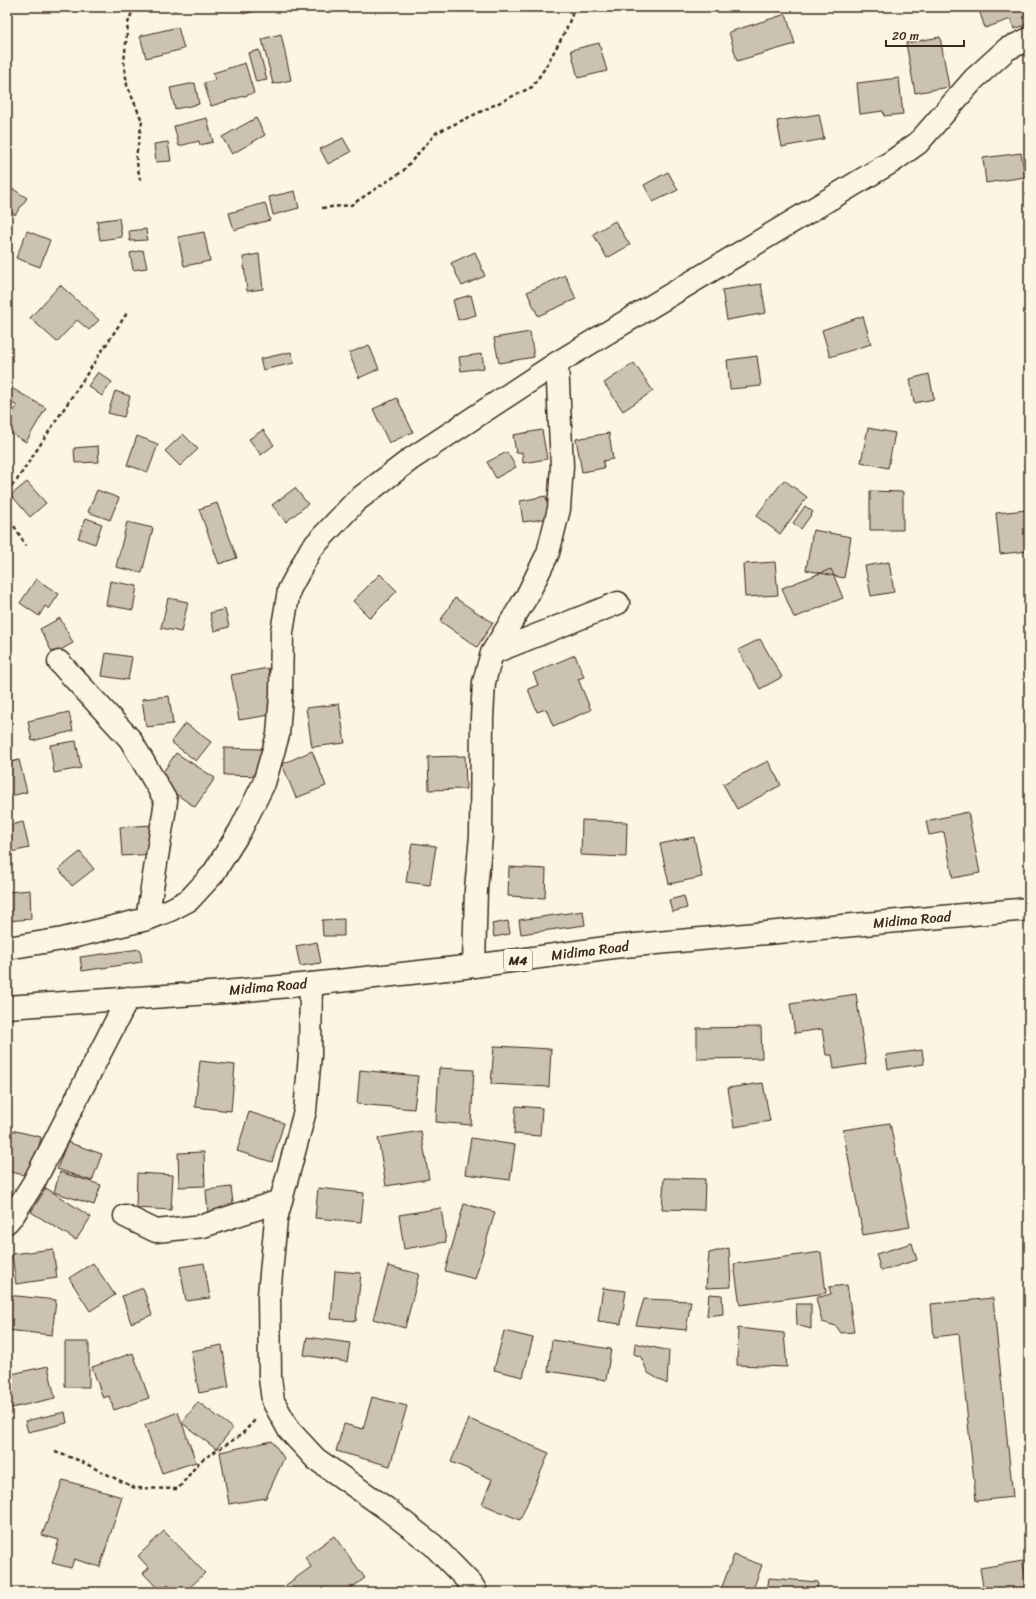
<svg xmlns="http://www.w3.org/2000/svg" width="1036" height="1599" font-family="Sriracha,sans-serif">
<rect width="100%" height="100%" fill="#fcf5e5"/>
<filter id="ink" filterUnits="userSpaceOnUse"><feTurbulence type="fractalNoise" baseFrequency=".025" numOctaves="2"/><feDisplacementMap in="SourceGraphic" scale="8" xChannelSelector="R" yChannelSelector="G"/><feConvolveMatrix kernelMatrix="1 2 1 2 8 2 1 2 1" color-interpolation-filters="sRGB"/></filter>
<g filter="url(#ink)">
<path fill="#ccc2b3" stroke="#3b2a1e" d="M153,7H177L176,10Z
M241,7H274L243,14Z
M978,7H1029V24L1014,29L1011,19L985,28Z
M786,14L795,44L737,61L729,32Z
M178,27L184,49L146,58L140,36Z
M281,34L291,80L273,84L262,39Z
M940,37L949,87L915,93L906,43Z
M599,43L607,71L578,78L571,50Z
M259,50L267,80L256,82L248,53Z
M245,63L254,93L211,106L204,83L215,80L213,73Z
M899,78L903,114L884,116L883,111L860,114L857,83Z
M195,83L199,104L175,109L170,88Z
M819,114L824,139L782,147L777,121Z
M207,118L213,142L200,145L199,141L179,146L174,126Z
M256,118L265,135L232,154L222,137Z
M343,138L351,152L328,164L320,149Z
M168,142L171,161L156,162L154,144Z
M1021,153L1025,177L986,183L983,158Z
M668,172L678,190L653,202L644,185Z
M13,189L27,198L15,215L7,209V197Z
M295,191L299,208L273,215L269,197Z
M265,203L270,220L234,230L229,213Z
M119,218L122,237L100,240L97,221Z
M615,221L630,245L607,258L593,234Z
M146,229L147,240L130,241L129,231Z
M27,231L50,240L40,267L16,258Z
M204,232L210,261L184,266L178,237Z
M143,250L147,268L133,270L130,253Z
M475,252L485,276L462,286L451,263Z
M259,254L263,289L247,291L243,257Z
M565,275L576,299L538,316L527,292Z
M761,284L766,313L727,320L722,290Z
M60,285L99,320L89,330L77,320L57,342L30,318Z
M471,295L476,315L458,320L453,300Z
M863,316L871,344L830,357L822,330Z
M530,332L534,357L499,363L494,338Z
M369,345L379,369L359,378L349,353Z
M291,352L294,363L263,370L260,359Z
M482,354L484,368L461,371L459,357Z
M757,356L761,386L730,389L727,360Z
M634,363L653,391L623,411L604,383Z
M98,372L112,382L102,396L88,386Z
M929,374L934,399L914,403L910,379Z
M8,386L46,408L26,442L7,431V422L17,406L7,400V388Z
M115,391L130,396L124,417L108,413Z
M397,398L413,432L389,443L373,409Z
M868,428L895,433L888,468L861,462Z
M263,430L274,445L261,455L249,439Z
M542,430L547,459L523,463L522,452L516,453L513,435Z
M609,433L613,459L603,461L604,468L582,472L576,439Z
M183,434L198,449L180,466L165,451Z
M137,436L158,444L148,472L127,465Z
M98,446L99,462L75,463L74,448Z
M507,452L516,467L496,478L487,462Z
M784,480L807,497L780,534L756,516Z
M27,482L46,503L30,517L11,495Z
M295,488L308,504L286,522L272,505Z
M97,490L119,498L110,520L88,512Z
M870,491L903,492V530H870Z
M546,496L550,518L523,522L520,501Z
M217,503L237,558L219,564L199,509Z
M805,506L813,512L801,529L793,523Z
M1027,510L1029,551L1000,554L996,513Z
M86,518L102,524L95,544L78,538Z
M127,522L153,528L142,573L116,567Z
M813,530L851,537L844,578L806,570Z
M775,562L778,595L745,597L743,564Z
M889,562L894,592L871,596L865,566Z
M831,569L843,598L794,618L782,588Z
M380,574L397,591L370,618L353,601Z
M36,579L59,594L49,609L45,606L39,616L20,603Z
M110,581L137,586L133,610L106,605Z
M168,598L188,602L181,632L161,628Z
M455,598L493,623L477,647L440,621Z
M225,609L229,627L214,631L210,613Z
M60,618L73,643L53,654L40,629Z
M760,639L782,677L760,689L738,650Z
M106,653L132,657L128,680L102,676Z
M575,655L584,677L578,679L591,710L553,726L546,709L537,712L528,689L538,685L533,673Z
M268,668L276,714L239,720L231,675Z
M169,696L173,724L146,727L142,699Z
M339,704L345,743L312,747L306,708Z
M69,712L73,731L32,741L28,721Z
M185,723L211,742L196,761L171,742Z
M76,741L81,768L54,773L50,745Z
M224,748L262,749L261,776L224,775Z
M312,751L326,786L296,798L282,764Z
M176,753L215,778L195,807L157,781Z
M465,756L466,789L429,790L428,757Z
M19,760L27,792L7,797V763Z
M768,761L781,785L737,809L723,784Z
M968,812L980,873L953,878L944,832L929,835L926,821Z
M582,820L627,822L626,857L581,855Z
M23,822L29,848L7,853V826Z
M153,825L155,854L122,856L120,827Z
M694,837L702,877L669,884L660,844Z
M412,843L436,846L430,885L406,882Z
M80,852L94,869L72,886L59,869Z
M509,867L546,869L545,898L508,896Z
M30,890L31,919L7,921V892Z
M684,896L687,908L672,912L669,900Z
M583,911L585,925L521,934L519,920Z
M344,919V936H323L322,920Z
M508,921L510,934L494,937L492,924Z
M317,942L321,963L300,966L296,946Z
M140,949L142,962L82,971L80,957Z
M856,994L866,1064L834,1069L832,1055H826L822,1029L795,1033L790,1004Z
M761,1027L762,1058L697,1059V1028Z
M494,1046L551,1049L549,1087L491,1084Z
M922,1050L924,1064L888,1069L886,1055Z
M200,1061L235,1065L231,1111L195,1107Z
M439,1068L474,1070L471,1125L436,1122Z
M360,1070L418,1076L414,1109L357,1104Z
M763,1083L770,1121L734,1127L728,1088Z
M516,1106L542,1108L540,1136L514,1134Z
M249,1112L284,1123L272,1162L237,1151Z
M890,1123L910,1227L863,1235L843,1130Z
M7,1129L41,1137L32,1177L7,1171Z
M421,1131L429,1179L386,1186L378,1138Z
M471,1138L515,1145L510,1180L465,1174Z
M67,1142L102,1154L92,1181L57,1169Z
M204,1152L205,1186L179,1187L178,1153Z
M60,1172L101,1185L94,1205L54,1192Z
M137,1173L173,1175L171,1210L136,1208Z
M664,1178L705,1179L704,1210L662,1209Z
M231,1187L234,1211L208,1214L206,1190Z
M46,1188L91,1217L76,1240L31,1212Z
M318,1188L364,1193L361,1222L315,1218Z
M464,1204L495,1212L475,1279L445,1271Z
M441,1208L446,1242L404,1249L399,1215Z
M912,1243L917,1260L881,1271L876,1254Z
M729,1248L731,1287L706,1288L709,1253Z
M53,1249L57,1278L16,1284L12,1254Z
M821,1252L826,1293L740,1305L734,1264Z
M93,1263L115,1295L90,1311L69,1278Z
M204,1263L210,1298L186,1301L180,1267Z
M388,1266L419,1274L405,1328L373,1319Z
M335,1271L361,1273L356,1321L331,1319Z
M847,1285L854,1332L841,1333L836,1326L822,1322L816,1298L831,1294L829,1287Z
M143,1288L152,1315L131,1323L122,1296Z
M603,1288L626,1291L621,1324L598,1321Z
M709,1294L722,1295L723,1314L707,1316Z
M7,1295L56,1300L52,1335L7,1330Z
M993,1298L1013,1497L976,1501L959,1334L934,1337L931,1304Z
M644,1299L691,1301L686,1330L636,1325Z
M796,1304H811V1329L797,1325Z
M738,1328L784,1333L787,1367L737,1365Z
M504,1331L533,1338L523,1377L494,1370Z
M307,1337L350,1343L347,1362L304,1355Z
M552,1340L611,1349L606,1380L548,1371Z
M65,1342H89V1387H65Z
M635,1343L669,1351L667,1384L648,1373L641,1357L634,1354Z
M222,1345L229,1387L199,1393L191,1351Z
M133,1353L149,1398L114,1410L109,1396L103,1398L92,1367Z
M48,1366L55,1398L7,1409V1375Z
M372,1397L407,1406L390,1466L336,1451L344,1424L363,1429Z
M198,1402L233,1428L216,1449L182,1423Z
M65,1412L67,1423L28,1432L25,1421Z
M178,1412L196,1462L162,1473L145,1425Z
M469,1419L549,1453L520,1520L482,1504L492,1479L451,1462Z
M272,1441L284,1458L266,1498L229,1504L220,1452Z
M63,1480L122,1497L100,1567L74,1559L71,1568L52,1563L59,1540L42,1535Z
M164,1531L205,1573L185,1592H175L168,1585L161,1592L143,1573L149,1568L138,1556Z
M334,1536L365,1578L346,1592H291L286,1585L311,1567L305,1557Z
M734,1555L762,1565L752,1592H720Z
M1023,1561L1028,1592H984L980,1568Z
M769,1578L818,1582L817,1592H767Z
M92,1589L93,1592H79Z"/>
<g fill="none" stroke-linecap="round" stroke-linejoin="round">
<defs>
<path id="street" d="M492,653L618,603
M59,662L130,739L166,801L147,919
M7,948L63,939L147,919L170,910L189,900L213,874L240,831L264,783L278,735L281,695L282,632L289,590L311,549L356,501L411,459L557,363L893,161L918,143L974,79L1007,49L1029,39
M474,966L476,889L481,836L482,718L484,682L492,653L527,596L548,553L559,509L562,466L557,363
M311,984L310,1055L305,1111L276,1219L269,1295L270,1378L273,1401L289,1430L316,1459L387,1509L433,1545L472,1585L476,1592
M125,1216L156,1231L203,1226L280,1201
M7,1222L14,1214L34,1182L128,998"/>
<path id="primary" d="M7,1007L224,992L311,984L474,966L613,947L1029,909"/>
</defs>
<use href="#street" stroke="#3b2a1e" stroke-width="25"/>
<use href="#primary" stroke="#3b2a1e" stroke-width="25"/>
<path stroke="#3b2a1e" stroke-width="2.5" stroke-dasharray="4 3" stroke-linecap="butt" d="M134,7L128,23L124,62L127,85L142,121L136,157L140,180
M322,208L351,205L403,171L436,133L532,87L545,68L566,30L575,7
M7,491L17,480L127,313
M7,514L26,546
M55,1452L78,1460L135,1488L178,1489L200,1461L241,1435L256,1419"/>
<use href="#street" stroke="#fcf5e5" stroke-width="22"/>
<use href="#primary" stroke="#fcf5e5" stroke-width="22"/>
</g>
</g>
<g text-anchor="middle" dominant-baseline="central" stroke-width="3" stroke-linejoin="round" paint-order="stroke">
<rect fill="#fcf5e5" stroke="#75675a" stroke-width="1" x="504" y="949" width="28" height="22" rx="3"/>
<g font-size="13" font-weight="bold" fill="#3b2a1e">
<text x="518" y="960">M4</text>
</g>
<g font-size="14" fill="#3b2a1e" stroke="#fcf5e5">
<text transform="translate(912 920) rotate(-5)">Midima Road</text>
<text transform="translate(590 951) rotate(-7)">Midima Road</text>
<text transform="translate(268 987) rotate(-5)">Midima Road</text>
</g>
</g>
<rect width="1036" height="1599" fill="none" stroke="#fcf5e5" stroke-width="24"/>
<rect x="12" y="12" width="1012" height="1575" fill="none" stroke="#3b2a1e" stroke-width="1.5" filter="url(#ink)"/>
<path d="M886 40v6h78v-6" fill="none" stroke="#3b2a1e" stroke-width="2"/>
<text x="892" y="40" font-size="12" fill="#3b2a1e" stroke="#fcf5e5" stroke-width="3" paint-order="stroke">20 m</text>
</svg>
